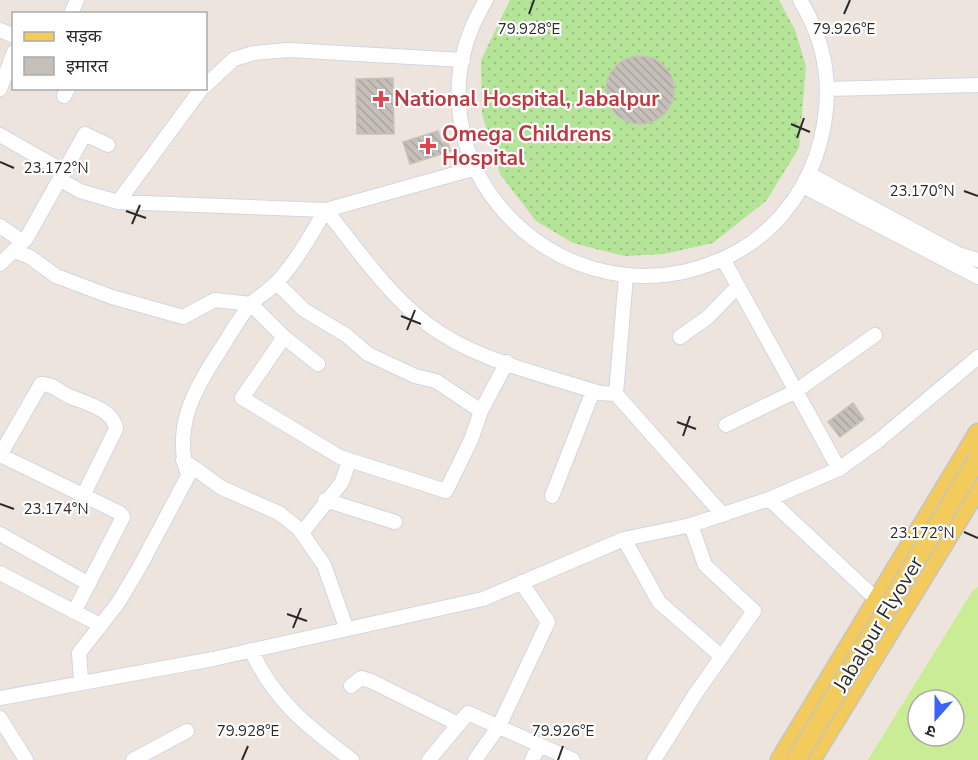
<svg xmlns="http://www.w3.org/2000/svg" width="978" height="760" font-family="'Nunito Sans','Noto Sans Devanagari',sans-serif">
<defs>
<pattern id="grass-dots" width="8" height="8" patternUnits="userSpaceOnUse" patternTransform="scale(1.5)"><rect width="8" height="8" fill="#b4e498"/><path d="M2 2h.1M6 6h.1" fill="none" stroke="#9bc483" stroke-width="1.8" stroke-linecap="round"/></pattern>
<pattern id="building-back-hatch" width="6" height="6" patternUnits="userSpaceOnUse" patternTransform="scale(1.5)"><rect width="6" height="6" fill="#c5bfb9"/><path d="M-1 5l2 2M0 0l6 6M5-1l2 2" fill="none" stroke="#a9a49f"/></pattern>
</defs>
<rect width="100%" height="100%" fill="#ede5dd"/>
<path fill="url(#grass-dots)" d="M510,0H779L795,30L806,66L799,148L766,201L713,243L664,254L624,256L573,243L536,221L500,174L482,114L481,60Z"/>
<path fill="#c9ec94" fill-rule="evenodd" d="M978,587V760H868L973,590ZM918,700H954V736H918Z"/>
<path fill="url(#building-back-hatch)" stroke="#c8c1b6" stroke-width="1.5" d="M606 90a34 34 0 1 1 68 0a34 34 0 1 1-68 0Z
M393,78L394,134H357L356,79Z
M438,131L442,143L447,141L451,151L410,164L403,142Z
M853,403L864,419L840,437L828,422Z"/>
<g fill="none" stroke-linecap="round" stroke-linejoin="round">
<defs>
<path id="minor" d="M486,0C390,159 564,336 729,256C770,236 801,199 816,156C834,102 830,49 800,0
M71,14L77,0
M0,30L14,36
M206,85L234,59L254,53L288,50L463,60
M202,88L118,202L326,210L476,168
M0,89L14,52
M827,89L978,85
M64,96L68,88
M0,135L65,172
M809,174L958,254L978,260
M61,180L80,191L118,202
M803,186L978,277
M326,210C357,249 387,293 426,323C475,361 542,374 600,393L616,394
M0,226L23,242
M15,251L30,257L56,276L112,297L183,317L215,300L251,304L284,337L318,364
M723,259L839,469
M0,264L26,239L85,134L108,145
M626,276L616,394L723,515
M277,283L304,310L346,335L368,354L415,376L436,381L481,411
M284,337L242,398L340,457L446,491L471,440L481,411L507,362
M680,337L708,317L738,286
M726,425L796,391L875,335
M0,455L41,384C52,383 61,393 71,397C86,403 114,410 116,429L84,494
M0,455L120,513L123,517L74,612
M183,460L222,488L279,513L299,529L324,565L346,627
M552,496L593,391
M769,499L876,599
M325,500L395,522
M302,533L342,482L349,461
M0,534L89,584
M624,539L659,602L722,657
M0,573L100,625
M251,650C274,701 308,727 352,760
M81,681L79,653L118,603L139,568L188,476C173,428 193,391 219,352C229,336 238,320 249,306C257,297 269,291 277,282C297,261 311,234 326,210
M351,686L361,678L371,681L458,724
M0,698L213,659L483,599L624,539L691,525L769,499L839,469L878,441L978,357
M0,718L26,760
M133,760L187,731
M429,760L468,713L573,760
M475,760L499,726L548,622L521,582
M532,760L539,746
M654,760L696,693L754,611L705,565L691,525"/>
<path id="major" d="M780,760L978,433
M811,760L978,488"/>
</defs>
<use href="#minor" stroke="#d2d6e4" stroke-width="16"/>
<use href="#major" stroke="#c4c4c4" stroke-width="21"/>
<use href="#minor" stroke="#fff" stroke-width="14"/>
<use href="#major" stroke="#f2cb5c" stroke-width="18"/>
<defs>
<path id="major-bridge" d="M796,760L978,458"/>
</defs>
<use href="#major-bridge" stroke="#c4c4c4" stroke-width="21" stroke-linecap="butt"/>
<use href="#major-bridge" stroke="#f2cb5c" stroke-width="18"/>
</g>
<path fill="none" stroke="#2b2b2b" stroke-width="2" d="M529,14L534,0M844,14L850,0M791,124L810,132M797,138L804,118M0,162L14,168M964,191L978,196M126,211L146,218M132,224L140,205M401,316L421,324M407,330L415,310M677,422L696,429M683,436L690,416M0,504L14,509M964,532L978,538M287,614L307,621M293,628L301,608M242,760L248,746M558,760L563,746"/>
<g fill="#e0444e" stroke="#fff" stroke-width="2">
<path d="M378 90h6v6h6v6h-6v6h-6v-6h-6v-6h6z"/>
<path d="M425 137h6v6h6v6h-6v6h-6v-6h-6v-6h6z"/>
</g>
<g text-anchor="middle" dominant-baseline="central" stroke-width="4.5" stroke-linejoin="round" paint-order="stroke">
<g font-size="21" font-weight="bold" fill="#be3a42" stroke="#fff" text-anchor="start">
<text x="394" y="99">National Hospital, Jabalpur</text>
<text x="442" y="134">Omega Childrens<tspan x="442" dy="24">Hospital</tspan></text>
</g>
<g font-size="21" fill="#2b2b2b" stroke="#fff">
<text transform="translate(878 624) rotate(-59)">Jabalpur Flyover</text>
</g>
</g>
<g font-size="15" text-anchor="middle" fill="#2b2b2b" stroke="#fff" stroke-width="4.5" stroke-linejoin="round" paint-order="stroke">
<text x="529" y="34">79.928°E</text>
<text x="844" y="34">79.926°E</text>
<text x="56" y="173">23.172°N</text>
<text x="922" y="196">23.170°N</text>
<text x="56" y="514">23.174°N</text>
<text x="922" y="538">23.172°N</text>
<text x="248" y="736">79.928°E</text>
<text x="563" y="736">79.926°E</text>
</g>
<rect x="12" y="12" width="195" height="78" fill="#ffffff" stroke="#aaaaaa" stroke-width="1.5"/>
<rect x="24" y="32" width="30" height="9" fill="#f2cb5c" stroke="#aaaaaa" stroke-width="1.5"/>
<text x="66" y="42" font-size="18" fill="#2b2b2b">सड़क</text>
<rect x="24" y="57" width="30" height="18" fill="#c5bfb9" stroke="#aaaaaa" stroke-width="1.5"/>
<text x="66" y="72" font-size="18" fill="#2b2b2b">इमारत</text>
<g transform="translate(936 718) rotate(201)"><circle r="28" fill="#ffffff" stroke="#aaaaaa" stroke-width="1.5"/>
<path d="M0-4.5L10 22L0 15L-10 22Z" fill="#3a64fc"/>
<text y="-9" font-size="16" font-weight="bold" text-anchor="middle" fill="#2b2b2b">उ</text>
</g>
</svg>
